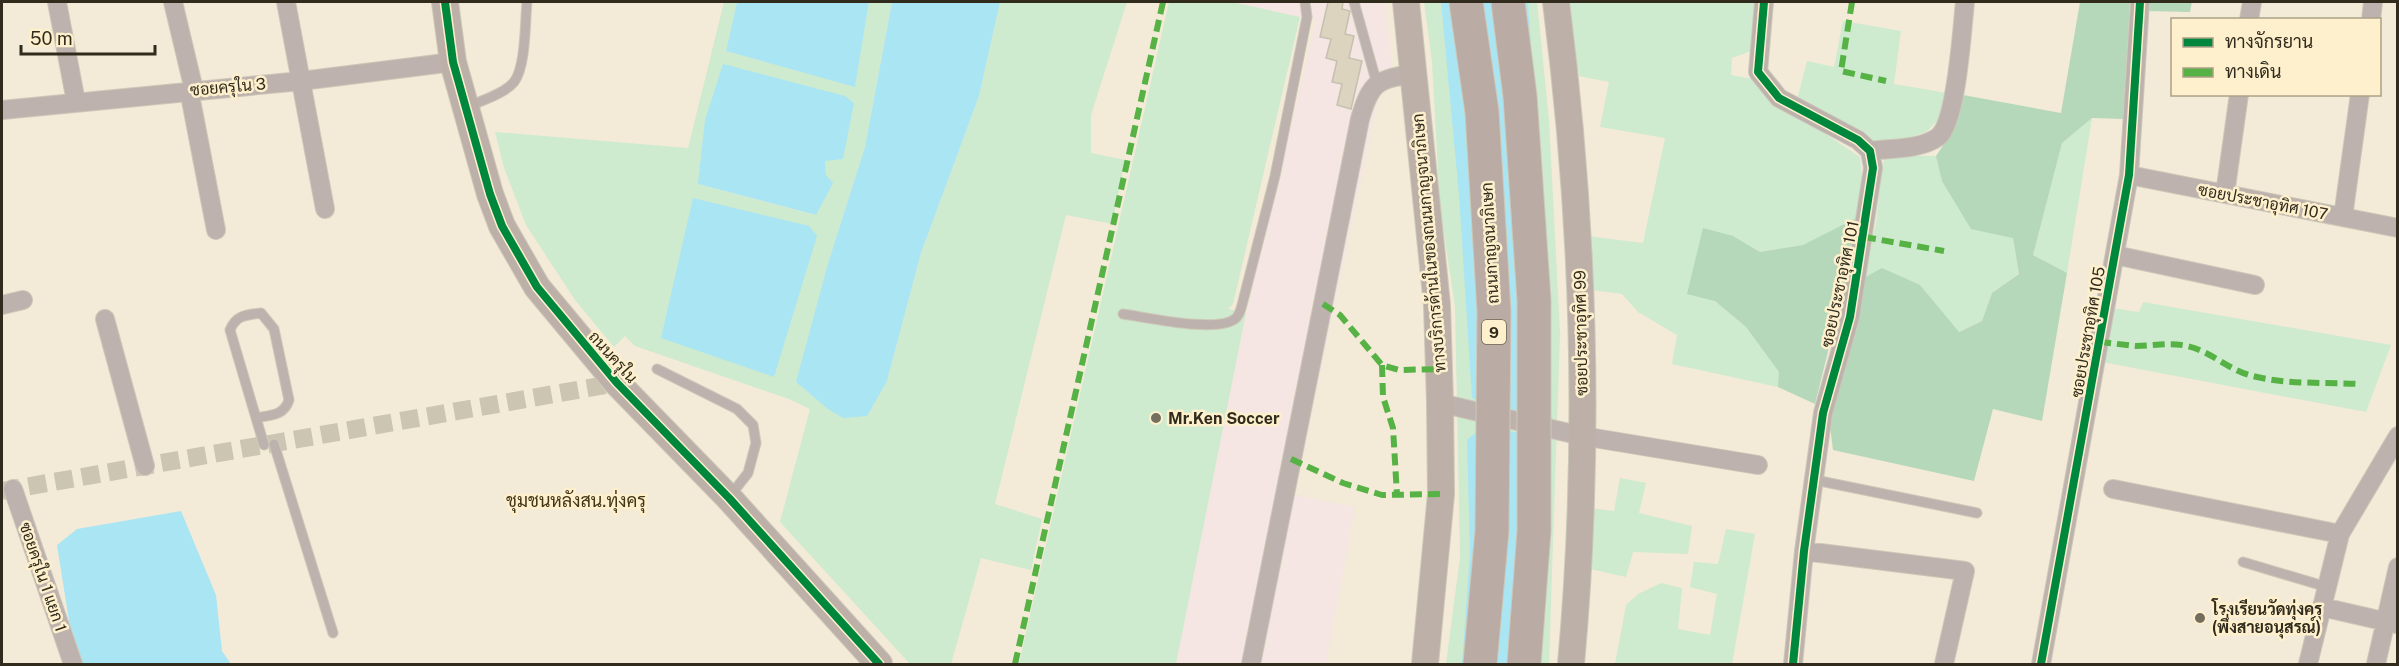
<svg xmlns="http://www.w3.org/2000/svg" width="2399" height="666" font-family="'Public Sans',Sarabun,sans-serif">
<rect width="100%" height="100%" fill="#f3ebd7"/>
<path fill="#f5e5e3" d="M1232,2H1385L1393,73L1378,100L1295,495L1355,507L1326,664H1176L1246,313L1316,21Z"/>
<path fill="#ceeacf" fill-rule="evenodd" d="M724,2H737L726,51L855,86L869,2H892L865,147L829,260L887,381L921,253L979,96L1000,2H1127L1091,115V153L1125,160L1112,224L1066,215L995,504L1042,519L1031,570L981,558L951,664H910L780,522L810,409L789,399L635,346L625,336L614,347L575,300L526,225L504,168L495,132L688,148ZM853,103L843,159L825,160L826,175L815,215L698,184Z
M1169,2H1232L1300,17L1233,304L1228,309L1246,313L1176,664H1019Z
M1424,2H1537L1549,120L1560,333L1549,664H1446L1460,557L1455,306L1440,207L1432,62Z
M1569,2H1756L1751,51L1732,58L1731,75L1758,80L1797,115L1860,157L1863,192L1856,218L1803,245L1760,252L1733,236L1715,301L1746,327L1780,373L1778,387L1672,364L1677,335L1638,312L1622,294L1584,289L1587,236L1643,243L1665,138L1600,127L1609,82L1579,76Z
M1843,21L1901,31L1894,84L1947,93L1944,114L1926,132L1904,140L1875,143L1802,106L1798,96L1807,61L1834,67Z
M2092,118L2067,273L2033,255L2062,143Z
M1886,155L1936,156L1942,181L2013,238L2019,274L1992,293L1982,321L1958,332L1920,285L1862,279L1876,224L1882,165Z
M2143,302L2391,345L2366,412L2102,362L2112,308L2139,312Z
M1620,478L1646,483L1639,513L1692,526L1688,554L1633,552L1626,577L1590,569L1589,508L1614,511Z
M1726,529L1755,534L1732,664H1615L1626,605L1638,594L1661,583L1682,588L1678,629L1710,635L1717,594L1690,587L1694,562L1718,564Z"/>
<path fill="#b4d8b9" d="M2080,2H2130L2123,119L2092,118L2062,143L2033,255L2067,273L2042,421L1993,409L1974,481L1833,450L1830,426L1862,279L1882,268L1920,285L1959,332L1982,321L1992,293L2019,274L2013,238L1971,229L1942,181L1936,156L1952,132L1963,95L2061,113Z
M2147,2H2192L2190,12L2146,11Z
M1856,218L1846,279L1815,404L1778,387L1779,372L1746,327L1715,301L1687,294L1703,228L1733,236L1760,252L1803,245Z"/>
<path fill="#aae5f3" d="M737,2H869L855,87L726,51Z
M892,2H1000L979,96L921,253L887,381L867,416L843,418L828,409L796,382L829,260L865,147Z
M1441,2H1528L1549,318L1550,407L1509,412L1472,398L1459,195Z
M723,64L845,96L854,103L843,159L825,161L826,175L833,183L816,215L698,184L705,120Z
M693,198L809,226L817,236L774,377L661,338Z
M1479,430L1510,431L1545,439L1537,664H1462L1470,552L1467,440Z
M181,511L216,595L222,651L231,664H80L72,640L57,545L77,529Z"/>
<path fill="#dcd4be" stroke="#c6c0b0" stroke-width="1.5" d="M1328,2H1343L1342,9L1350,11L1345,34L1354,36L1349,58L1362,61L1351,109L1337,105L1342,84L1332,82L1337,61L1326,58L1331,39L1320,37Z"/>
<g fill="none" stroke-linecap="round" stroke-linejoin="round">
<path stroke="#ccc5b2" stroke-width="18" stroke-dasharray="18 9" stroke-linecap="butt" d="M2,491L617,383"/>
<defs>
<path id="lane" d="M1354,2L1377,84
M468,107C482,100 504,94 514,82C526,67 525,21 527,2
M1123,314C1146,317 1219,334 1236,318C1239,315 1241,309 1242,305L1275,176L1307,17L1305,2
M657,369L737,409L753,425L756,443L748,473L730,496
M256,418C270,415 284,416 289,400L274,329L261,313C246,315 236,315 230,330L264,445
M274,444L333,633
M1815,480L1977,513
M2243,562L2327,587"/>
<path id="street" d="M57,2L76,102
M173,2L194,90
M286,2L325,209
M1764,2L1758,72L1779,98L1858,140L1870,151L1873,168L1850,317L1823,413L1804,551L1793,664
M2249,20L2252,2
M2371,20L2373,2
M189,90L216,230
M2,110L301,81L453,62
M1870,151C1890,148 1920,150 1938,137C1957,122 1962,28 1965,2
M2129,175L2398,228
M2225,194L2239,94
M2343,217L2360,94
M2115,255L2255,285
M2,305L23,300
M105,319L145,466
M1440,403L1582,436L1758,465
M13,489L73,664
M2113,489L2340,534
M1804,551L1965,571L1944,664
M2322,607L2396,624
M1251,664L1360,119C1371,81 1377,80 1415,73
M2041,664L2129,175L2140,2
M2308,664L2340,534L2398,436
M2376,664L2398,567"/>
<path id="secondary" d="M445,2L453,62L490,194L502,226L537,287L617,383L729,498L879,664
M1406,2L1437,305L1440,403L1441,494L1425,664
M1556,2C1584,221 1591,444 1571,664"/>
</defs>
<use href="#lane" stroke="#cdc8b8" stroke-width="11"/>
<use href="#street" stroke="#cdc8b8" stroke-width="20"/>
<use href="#secondary" stroke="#cdc8b8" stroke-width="28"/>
<use href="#lane" stroke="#bdb2ad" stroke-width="9"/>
<use href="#street" stroke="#bdb2ad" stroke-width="18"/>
<use href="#secondary" stroke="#bdb0a9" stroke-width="26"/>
<defs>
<path id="highway-bridge" d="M1466,2L1482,112L1494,311L1492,531L1480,664
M1508,2L1520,96L1534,300V531L1524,664"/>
</defs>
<use href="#highway-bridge" stroke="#cdc8b8" stroke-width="35" stroke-linecap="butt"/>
<use href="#highway-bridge" stroke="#baaca4" stroke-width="33"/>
<path stroke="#56b245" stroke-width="6" stroke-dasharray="12 6" stroke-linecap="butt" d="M1852,2L1841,71L1886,81
M1864,237L1944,251
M1323,304L1340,315L1382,365L1399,370L1439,369
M2099,342C2112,343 2124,345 2136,346C2153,346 2170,342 2187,346C2210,351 2226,368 2249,375C2284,385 2324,382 2359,384
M1382,365L1383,397L1393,428L1397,495
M1291,459L1343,483L1382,495L1441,494
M1015,664L1163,2"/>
<defs>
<path id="cycleway" d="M445,2L453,62L490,194L502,226L537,287L617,383L729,498L879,664
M1764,2L1758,72L1779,98L1858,140L1870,151L1873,168L1850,317L1823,413L1804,551L1793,664
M2041,664L2129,175L2140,2"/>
</defs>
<use href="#cycleway" stroke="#fef0cc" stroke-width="11"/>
<use href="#cycleway" stroke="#00873e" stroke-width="8"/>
</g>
<g fill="#746e5e" stroke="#fef0cc" stroke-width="2">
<circle cx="1156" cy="418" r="6"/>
<circle cx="2200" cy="618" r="6"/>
</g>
<g text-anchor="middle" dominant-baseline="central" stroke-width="5" stroke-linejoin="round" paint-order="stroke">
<rect fill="#fef0cc" stroke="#6e6652" stroke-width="1.5" x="1482" y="320" width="24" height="24" rx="4.5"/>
<g font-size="15" font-weight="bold" fill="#302b1d">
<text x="1494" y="332">9</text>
</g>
<g font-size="16" fill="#302b1d" stroke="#fef0cc">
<text transform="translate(228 87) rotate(-5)">ซอยครุใน 3</text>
<text transform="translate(2263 202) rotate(11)">ซอยประชาอุทิศ 107</text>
<text transform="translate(1429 243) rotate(-95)">ทางบริการด้านในของถนนกาญจนาภิเษก</text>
<text transform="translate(1490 243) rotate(-93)">ถนนกาญจนาภิเษก</text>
<text transform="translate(1840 284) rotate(-78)">ซอยประชาอุทิศ 101</text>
<text transform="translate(2088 332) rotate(-80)">ซอยประชาอุทิศ 105</text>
<text transform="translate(1581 333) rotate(-91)">ซอยประชาอุทิศ 99</text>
<text transform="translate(613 357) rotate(48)">ถนนครุใน</text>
<text transform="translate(43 577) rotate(71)">ซอยครุใน 1 แยก 1</text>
</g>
<g font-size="16" font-weight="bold" fill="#302b1d" stroke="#fef0cc" text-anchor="start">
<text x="1168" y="418">Mr.Ken Soccer</text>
<text x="2212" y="609">โรงเรียนวัดทุ่งครุ<tspan x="2212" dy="18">(พึ่งสายอนุสรณ์)</tspan></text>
</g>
<g font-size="18" fill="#423618" stroke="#fef0cc">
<text x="576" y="500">ชุมชนหลังสน.ทุ่งครุ</text>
</g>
</g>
<rect width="2399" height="666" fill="none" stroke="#302b1d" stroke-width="6"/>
<rect x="2171" y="18" width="210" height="78" fill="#fef0cc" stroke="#aca186" stroke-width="1.5"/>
<rect x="2183" y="38" width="30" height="9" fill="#00873e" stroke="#aca186" stroke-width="1.5"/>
<text x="2225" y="48" font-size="18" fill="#302b1d">ทางจักรยาน</text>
<rect x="2183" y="68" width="30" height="9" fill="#56b245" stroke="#aca186" stroke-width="1.5"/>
<text x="2225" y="78" font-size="18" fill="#302b1d">ทางเดิน</text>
<path d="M21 45v9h134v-9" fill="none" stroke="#302b1d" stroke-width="3"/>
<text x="30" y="45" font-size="18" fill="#302b1d" stroke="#fef0cc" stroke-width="4.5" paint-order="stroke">50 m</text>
</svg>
